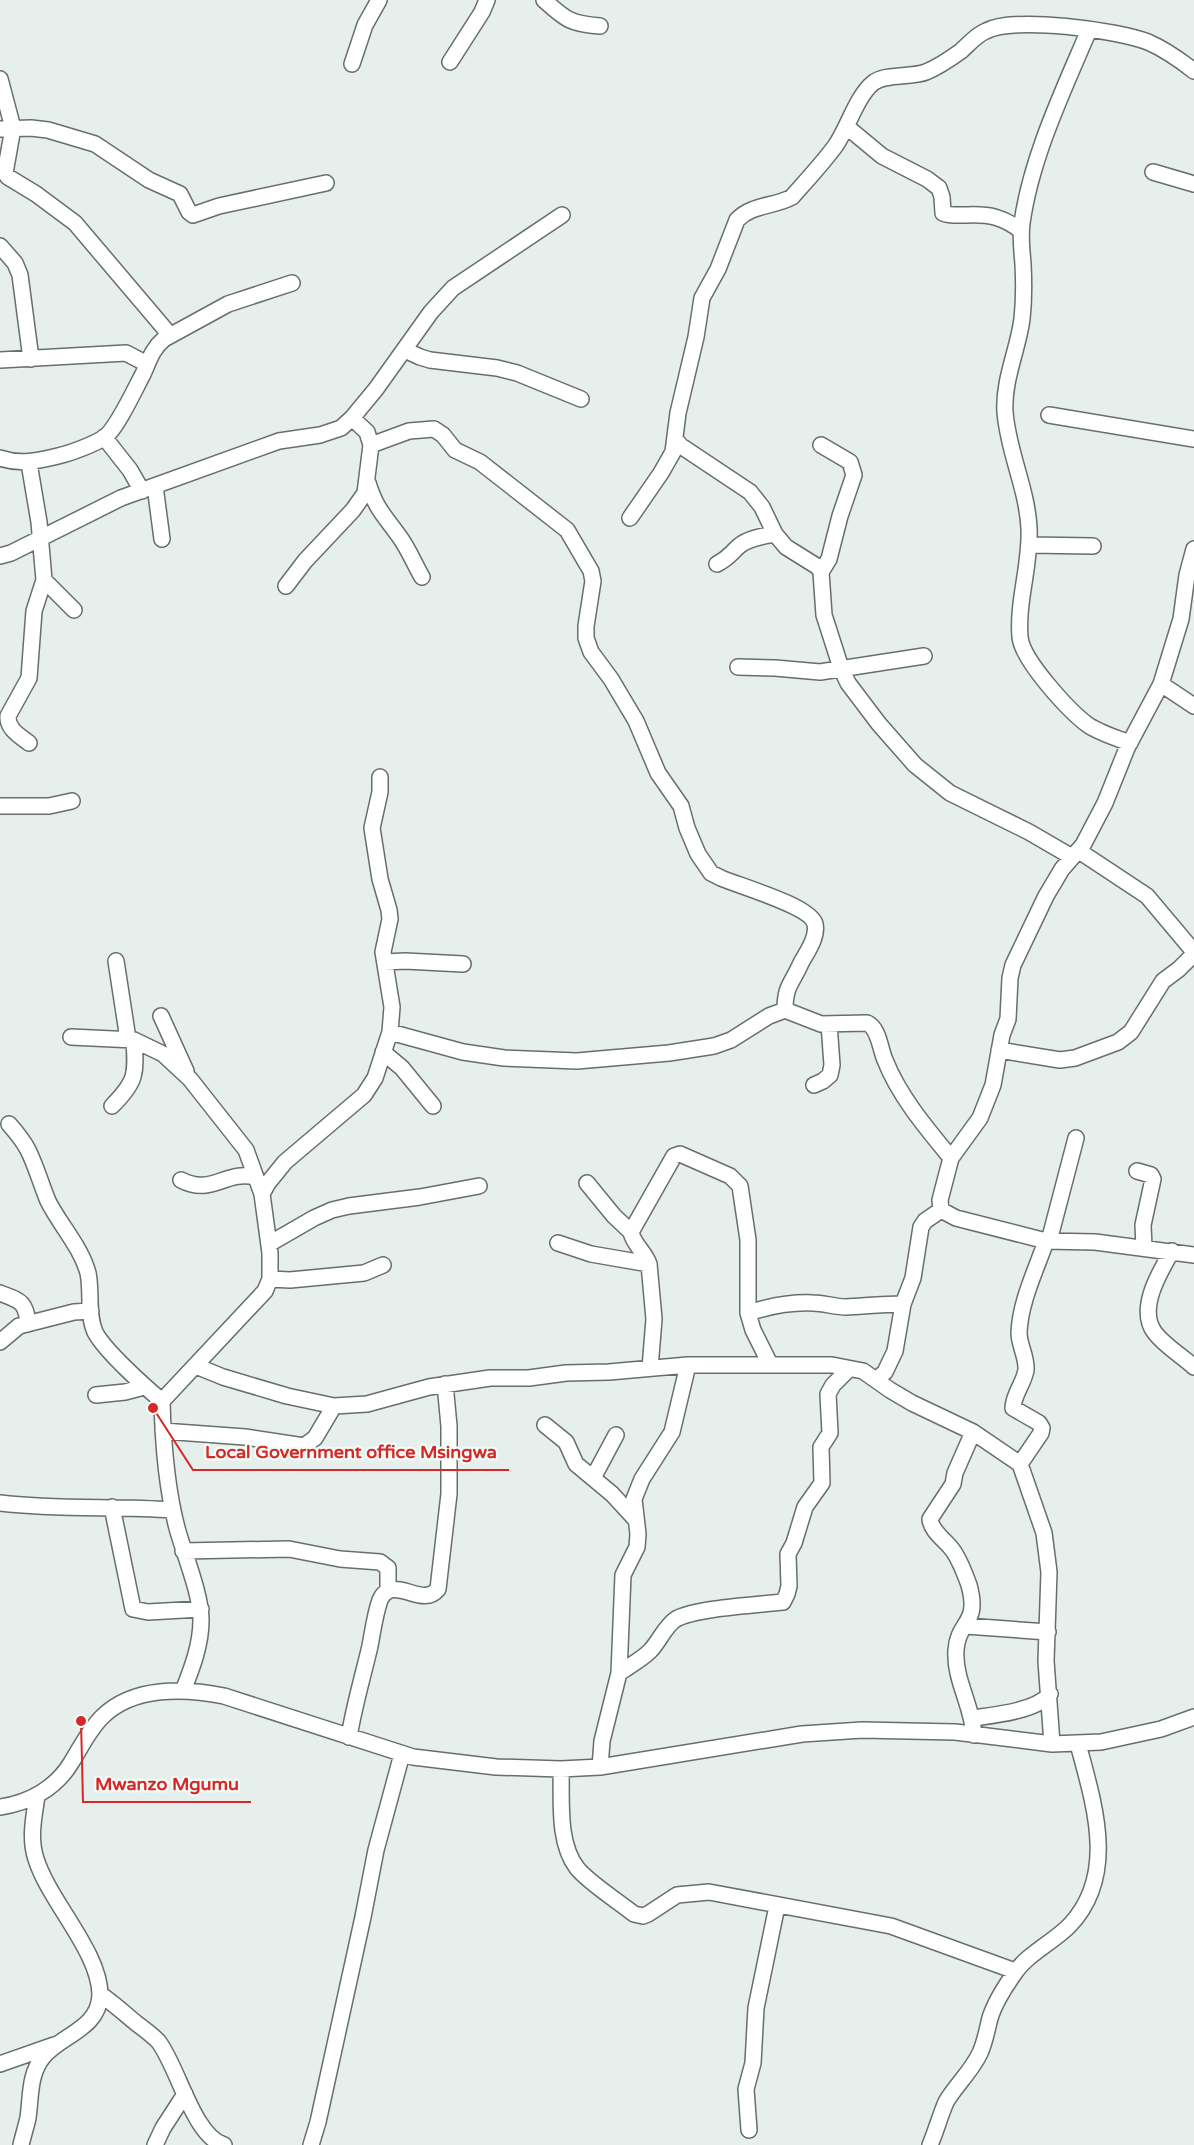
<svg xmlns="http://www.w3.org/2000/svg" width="1194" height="2145" font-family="'Varela Round',sans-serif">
<rect width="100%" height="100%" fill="#e6efeb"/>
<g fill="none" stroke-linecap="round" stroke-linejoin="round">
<defs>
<path id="minor" d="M544,0C565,19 570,24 600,26
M1089,30C1063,91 1031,158 1022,223C1020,237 1022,251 1023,264C1024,283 1024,301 1022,319C1018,350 1003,380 1005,412C1008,452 1027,488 1029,528C1031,564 1017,600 1020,637C1022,660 1069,711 1088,725C1100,733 1116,738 1130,743
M450,62L482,12L487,0
M352,64L365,25L379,0
M0,79L13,128L5,173L8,177L36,194L75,223L170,335
M847,127L882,156L927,179L939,188L942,197L943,213C950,216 958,215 967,215C989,214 1004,217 1021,231
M0,129L31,128L48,130L95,144L149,180L180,194L189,212L193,215L219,206L326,183
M1153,172L1194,184
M0,246L15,263L20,275L31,359
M405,350L420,357L430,360L497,368L517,373L581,399
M0,360L126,353L147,364
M1049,415L1194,439
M104,437L130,470L142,491
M675,439L681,446L750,492L762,507L775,534L786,547L818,567L821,572L824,615L841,668L848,683L879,724L915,765L950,793L1029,832L1072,857
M371,445L409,431L434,429L443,435L455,450L480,462L567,530L591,571L593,581L586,626V638L591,652L611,679L636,721L658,773L681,806L687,828L698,854L711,873L721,878C739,886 811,906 815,924C818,937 807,952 801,963C792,984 785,985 785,1010
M821,445L850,462L854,475L840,516L829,559L821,572
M0,458C21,465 37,461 58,456C71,453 95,444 105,437C117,428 135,389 143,374C149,361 152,349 164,339L228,304L292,283
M29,463L39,522L44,580L34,611L29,678L8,716C7,729 20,736 29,743
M368,483C376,509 384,515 399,536C408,548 414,563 422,577
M155,486L162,539
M630,518L661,473L673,452L678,413L696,337L702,298L718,269L737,220C752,204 774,207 792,197C806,181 823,163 836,145C848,127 857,96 873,83C885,73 910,78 926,72C938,67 950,59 961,51C969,44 976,35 986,31C1014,16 1117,30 1148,42C1164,49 1180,60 1194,71
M1029,545L1093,546
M1194,549L1187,575L1181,619L1161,684L1127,748L1105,803L1083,845L1062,869L1046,896L1013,965L1010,978L1008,1019L1002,1035L993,1085L980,1118L951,1158L940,1200L941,1210L956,1218L1046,1241L1095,1242L1194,1255
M0,556L11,553L121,498L279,441L320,435L341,428L352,418L376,389L431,312L453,288L562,215
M717,564C730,557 729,555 739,546C748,538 764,536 775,534
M44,580L74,610
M286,586L305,561L353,510L365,493L371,445L367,432L352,418
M738,667L775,668L820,672L924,656
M1161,684L1194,706
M0,806H49L72,801
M1079,851L1147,896L1194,952
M116,961L128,1039
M385,962L405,961L463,964
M161,1016L186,1071
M390,1032L463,1052L504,1058L577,1061L669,1053L714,1046L731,1040L769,1016L785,1010L821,1024L867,1023C879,1028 880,1049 885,1060C899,1096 927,1129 951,1158
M71,1037L134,1040L163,1054L190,1079L246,1150L262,1194L270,1253V1279L265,1291L162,1401C163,1443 166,1486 177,1528C184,1554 201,1594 201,1620C201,1645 192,1668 183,1691
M999,1050L1060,1060L1075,1058L1118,1042L1131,1032L1163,981L1179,969L1194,954
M383,1052L402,1068L433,1106
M814,1085L823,1081L830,1075L832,1065L829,1024
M112,1106C137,1081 136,1074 134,1040
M9,1124C16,1132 23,1140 28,1150C36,1166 41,1184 48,1201C60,1225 81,1247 88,1273C92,1292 87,1314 95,1332C104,1350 145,1387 162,1401
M1137,1171L1151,1175L1153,1179L1143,1225L1144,1247
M181,1180C212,1196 225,1170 255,1177
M587,1183L614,1216L631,1232
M262,1194L268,1183L285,1162L364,1095L375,1078L390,1032L392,1007L383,952L390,919L389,910L380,879L372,828L380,792V777
M1046,1241C1036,1270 1020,1302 1019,1333C1019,1345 1027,1357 1026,1370C1024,1383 1013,1395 1013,1408L1039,1423L1042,1428L1041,1433L1020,1464L1044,1533L1049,1572L1046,1661L1052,1744
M1049,1241L1076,1138
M558,1243L591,1254L649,1264
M269,1244L314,1218L332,1210L349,1206L420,1197L479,1186
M1172,1251C1159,1273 1137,1310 1155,1333C1165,1346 1182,1356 1194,1367
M270,1279L290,1280L364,1273L383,1265
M0,1293C20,1301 26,1301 28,1324
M748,1313C770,1306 791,1302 813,1303C824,1303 835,1307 846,1307C865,1306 884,1304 903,1304
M0,1342L19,1326L74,1312L91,1311
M196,1366L223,1377L287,1396L334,1406L367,1404L429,1387L490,1378H529L566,1373L609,1372L688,1365H832L863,1371L890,1390L912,1403L973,1432L1020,1464
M650,1368L654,1319L649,1264C645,1252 633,1244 631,1232L674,1156L680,1154L730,1176L740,1186L748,1240V1313L753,1330L770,1364
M876,1380L885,1372L895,1351L903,1304L913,1278L921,1227L925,1221L941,1210
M96,1395L125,1392L144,1387
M545,1425L566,1442L576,1464L612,1494L636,1520
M163,1431L245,1437L304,1446L315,1438L334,1406
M973,1432L955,1473L953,1484L930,1519C931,1532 947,1541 954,1552C960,1561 965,1574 969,1585C980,1625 958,1620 956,1650C954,1680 972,1704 974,1735
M593,1478L616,1435
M0,1503C57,1510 115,1506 172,1510
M112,1507L133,1609L148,1612L201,1609
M183,1551L289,1549L340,1559L380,1562L388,1568V1590
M966,1626L1048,1632
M619,1673C629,1666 641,1660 650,1651C659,1642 665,1626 676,1619C696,1608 757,1605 783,1602L787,1594L789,1586L788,1554L794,1543L805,1507L822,1483L821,1447L830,1433L828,1394L833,1385L849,1369
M973,1718C995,1715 1036,1711 1050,1694
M349,1737C354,1706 363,1676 370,1646C373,1630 375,1614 380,1600C382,1595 385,1592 390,1590C406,1586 425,1605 438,1589L449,1494V1426L445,1384
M600,1767L602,1741L619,1673L623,1575L637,1547L638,1534L634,1499L642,1479L672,1432L688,1365
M561,1769C562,1799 557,1842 577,1868C588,1882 619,1902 634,1914L643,1916L648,1914L677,1895L709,1892L891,1926L1015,1971
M0,1807C29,1803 56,1788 71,1763C81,1747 89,1730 102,1717C133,1686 185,1688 224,1696L413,1757L496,1767L561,1769L600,1767L802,1734L862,1730L955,1732L1052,1744L1101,1742L1161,1729L1194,1717
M100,1994C113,2003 124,2013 136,2023C144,2029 151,2034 158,2041C178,2066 193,2136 224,2145
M0,2064L54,2045
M749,2130L746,2089L753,2063L756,2008L777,1906
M21,2145C23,2136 26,2127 28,2118C31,2097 29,2074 43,2057C61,2035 99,2029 100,1995C100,1952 49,1901 36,1859C29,1838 34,1817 37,1796
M155,2145L163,2128L185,2094
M311,2145L318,2122L363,1917L376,1850L402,1754
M930,2145C936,2131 940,2116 946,2102C956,2085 971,2072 980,2053C985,2042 987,2030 990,2018C995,2002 1004,1988 1014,1974C1027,1954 1052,1943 1069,1926C1118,1875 1094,1804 1078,1744"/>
</defs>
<use href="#minor" stroke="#676f6b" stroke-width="18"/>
<use href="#minor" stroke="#fff" stroke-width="15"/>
</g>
<path fill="none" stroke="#d62828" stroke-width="2" d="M153 1408L193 1470H509M81 1721L83 1802H251"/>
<g fill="#d62828" stroke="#f3fdf8" stroke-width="2">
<circle cx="153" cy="1408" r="6"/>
<circle cx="81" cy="1721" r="6"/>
</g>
<g font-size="18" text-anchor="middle" font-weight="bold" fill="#d62828" stroke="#f3fdf8" stroke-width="4.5" stroke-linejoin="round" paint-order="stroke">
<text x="351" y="1458">Local Government office Msingwa</text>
<text x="167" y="1790">Mwanzo Mgumu</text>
</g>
</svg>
